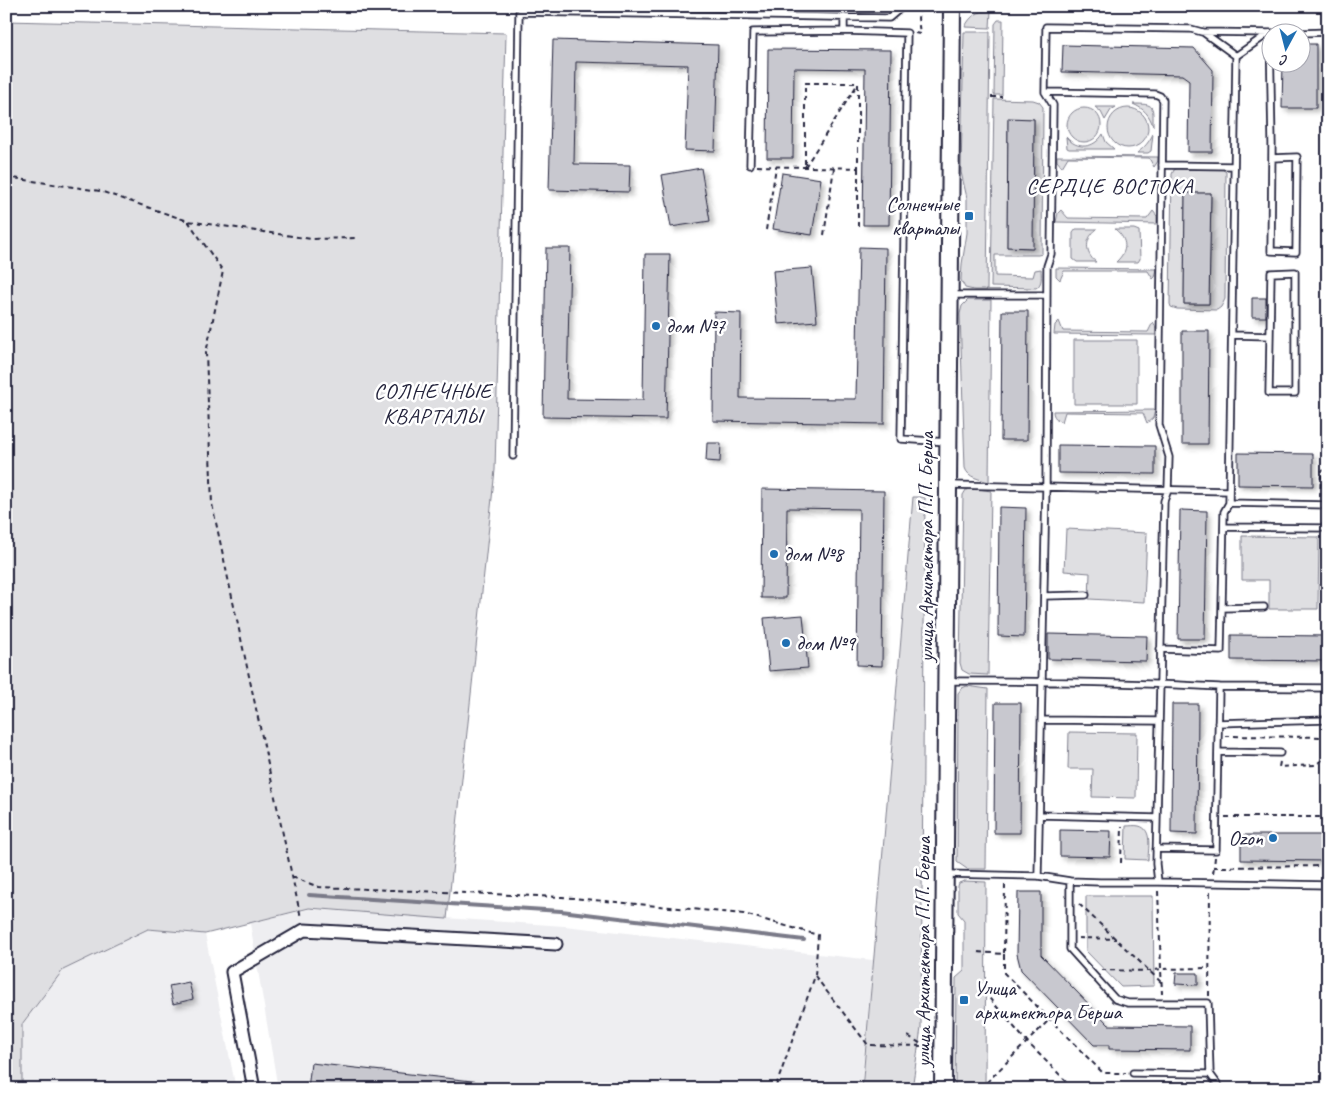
<svg xmlns="http://www.w3.org/2000/svg" width="1334" height="1095" font-family="Caveat,sans-serif">
<defs>
<filter id="shadow"><feDropShadow dx="3.5" dy="3.5" stdDeviation="2.5" flood-color="#0004"/></filter>
</defs>
<rect width="100%" height="100%" fill="#fff"/>
<filter id="ink" filterUnits="userSpaceOnUse"><feTurbulence type="fractalNoise" baseFrequency=".02" numOctaves="2"/><feDisplacementMap in="SourceGraphic" scale="10" xChannelSelector="R" yChannelSelector="G"/><feConvolveMatrix kernelMatrix="1 2 1 2 8 2 1 2 1" color-interpolation-filters="sRGB"/></filter>
<g filter="url(#ink)">
<path fill="#eeeef1" d="M309,909L564,926L873,960L861,1089H278L250,923Z
M148,929L205,934L236,1089H22V1024L63,970Z"/>
<path fill="#dfdfe2" stroke="#80808e" fill-rule="evenodd" d="M991,10L990,28L965,27C970,16 978,11 991,10Z
M998,20H1003L1002,95H994L995,24Z
M6,21L506,33L495,470L447,919L309,908L205,934L148,929L63,970L22,1024V1089H6Z
M964,32H990L987,290H974L965,288L961,280L962,264L967,233V198L961,172Z
M994,99L1033,100L1039,102L1043,107L1042,254L1038,255H995V276L1033,277L1035,270L1041,269C1041,275 1043,284 1036,288L991,287ZM1008,119H1034L1032,248L1007,247Z
M1133,104C1155,104 1153,105 1153,126C1149,114 1144,109 1133,104Z
M1095,107H1116L1111,110L1105,120L1101,112Z
M1108 128a20 20 0 1 1 40 0a20 20 0 1 1-40 0Z
M1067 125a17 17 0 1 1 34 0a17 17 0 1 1-34 0Z
M1103,134L1106,142L1114,149H1069L1067,148L1066,137C1077,150 1094,149 1103,134Z
M1153,134L1151,151L1148,153H1137C1145,147 1149,142 1153,134Z
M1057,156L1158,157V161L1154,167L1149,158L1068,157L1062,167L1057,161Z
M1177,169H1222L1226,172L1225,299L1221,307L1217,310L1177,309L1171,307L1170,304L1172,174L1174,170ZM1185,193H1211L1209,304H1184Z
M1061,210L1068,218L1147,219L1153,211L1157,216V224L1056,222L1058,213Z
M1076,229H1097C1085,238 1084,253 1096,262H1077L1073,259V233Z
M1115,229H1134L1139,231L1140,259L1138,262H1116C1128,251 1128,240 1115,229Z
M1056,268L1157,269L1155,277L1153,279L1148,271H1064L1060,280L1056,276Z
M968,300H991L989,482C980,479 968,478 965,468L960,314L962,306Z
M1059,321L1063,331L1148,332L1153,322C1156,326 1156,329 1156,335L1054,334L1055,325Z
M1074,340H1137V404H1074Z
M1155,410L1153,418L1147,423L1143,413L1065,412L1062,422C1057,420 1053,417 1053,411Z
M971,488L991,491L988,675L969,674L962,670L960,663L963,495L966,490Z
M913,497H925L921,1028L912,1089H893V1087H869V1089H862L874,956Z
M1066,529L1147,533L1144,602L1089,599L1090,573L1064,571Z
M1242,536L1319,537L1318,609H1269V580H1242Z
M967,686L988,689L986,869H967L957,862L958,693L962,688Z
M1069,732L1137,733L1136,798L1092,797L1093,769H1068Z
M1126,826C1130,826 1135,825 1139,826C1153,829 1148,850 1148,860L1125,859Z
M964,881L986,882L985,1089H955L956,978L964,971V920L958,913V886L959,883Z
M1086,896H1153L1154,986L1121,987L1086,951Z"/>
<g fill="none" stroke-linecap="round" stroke-linejoin="round">
<path stroke="#7a7a88" stroke-width="4" d="M309,895L561,911L804,940"/>
</g>
<path fill="#c8c8cf" stroke="#22223b" filter="url(#shadow)" d="M553,40L718,45L715,151L685,150L688,65L576,62L574,164L630,165L629,192L549,190Z
M1302,44H1316V108H1282L1283,62H1302Z
M1063,45L1194,48L1213,70L1212,152H1188L1189,80L1182,75L1062,72Z
M768,49L891,50L889,225H863L865,69L794,68L793,158H767Z
M1008,118L1034,119L1033,248L1007,247Z
M701,168L710,221L671,227L662,175Z
M782,173L821,179L812,235L773,229Z
M1185,193H1211L1209,304H1184Z
M859,247L886,248L884,424L713,421L714,312L741,313L740,398L856,399Z
M546,248H570L567,399L643,400L645,254H670L666,419L543,417Z
M812,268L817,321L778,324L773,271Z
M1252,298H1266V317H1252Z
M1002,311H1028L1027,440H1001Z
M1182,331H1209L1208,444H1182Z
M707,443H721L720,462L706,461Z
M1058,445L1155,446V474L1058,473Z
M1238,453L1313,454V486L1238,485Z
M762,489L884,491L882,666L857,665L859,509L787,508L786,598H761Z
M999,507L1026,508L1024,637L998,636Z
M1180,510L1207,511L1205,639H1178Z
M803,615L808,668L769,671L764,618Z
M1048,634L1147,636L1146,661L1048,659Z
M1231,635L1328,636V661L1231,660Z
M995,703H1021L1020,833H994Z
M1172,704H1198L1197,834L1171,833Z
M1060,830L1111,831L1110,857L1060,856Z
M1241,835H1327V861L1241,860Z
M1018,892H1041V955L1109,1025L1190,1026V1050L1109,1049V1045H1094L1021,970L1017,954Z
M1176,973H1198V985L1175,984Z
M189,982L193,999L173,1004L169,986Z
M311,1063L481,1082V1089H308Z"/>
<g fill="none" stroke-linecap="round" stroke-linejoin="round">
<defs>
<path id="lane" d="M844,17V31L907,33L901,439L948,442
M1203,32L1236,56
M1270,33L1272,144L1271,251L1296,252L1297,157L1272,158
M1302,33L1328,32
M1236,56L1269,33
M1045,92L1155,94L1160,96L1163,100L1159,425L1169,457L1168,490L1164,501L1156,864L1158,882
M750,165L753,32L844,31
M1162,165L1234,166
M952,295H1047
M1232,335L1270,336L1269,393H1295V272L1271,273L1270,336
M513,456L519,12L889,18L903,6
M949,485L1229,491
M1229,503L1328,505
M1224,527L1328,528
M1044,596L1086,595
M1222,608L1264,607
M1160,649L1221,651L1224,512L1229,503L1236,56
M949,681C1039,681 1129,682 1219,687L1216,850L1156,849
M1219,687L1328,688
M1042,720L1158,721
M1218,723L1328,720
M1218,752L1280,753
M1040,815L1157,818
M947,874L1038,876L1070,881L1100,882H1158L1328,885
M1038,876L1046,487L1047,266L1051,254L1053,105L1045,92L1046,27L1191,29L1202,32L1272,33
M1070,881V949L1115,999L1128,1003H1208L1210,1074L1221,1089
M1133,1073L1210,1074"/>
<path id="street" d="M254,1089L232,972L304,930L556,944"/>
<path id="secondary" d="M943,1089L952,6"/>
</defs>
<use href="#lane" stroke="#22223b" stroke-width="9"/>
<use href="#street" stroke="#22223b" stroke-width="15"/>
<use href="#secondary" stroke="#22223b" stroke-width="20"/>
<path stroke="#22223b" stroke-width="2" stroke-dasharray="5 4" stroke-linecap="butt" d="M915,33L920,34L918,18L921,6
M991,97H1002
M757,166C791,167 824,167 858,168V83H805V167
M805,167L857,85
M858,168V226
M6,177L100,191L188,221L312,239L357,238
M188,221L223,271L206,353L212,504L301,918
M766,230L776,167
M824,235L834,168
M1321,471L1328,470
M1320,497L1321,475
M1225,736L1328,737
M1280,762L1279,767L1315,765L1328,756
M1225,817H1328
M1215,857L1214,867L1328,866
M1121,863L1122,826
M1213,873L1214,867
M292,877L319,887L562,897L744,914L818,935L815,976L775,1089
M1158,891L1162,994
M1079,904L1162,983
M1078,938L1116,939
M978,952L1004,954L1005,885
M1004,954V973L1103,1073H1126
M1101,970L1149,971L1161,969L1208,968
M815,976L868,1045L925,1046
M978,985L1027,1042L1074,1089
M1209,996L1210,890
M908,1036L923,1045
M980,1089L1050,1019"/>
<use href="#lane" stroke="#fff" stroke-width="5.5"/>
<use href="#street" stroke="#fff" stroke-width="11"/>
<use href="#secondary" stroke="#fff" stroke-width="16"/>
</g>
</g>
<g fill="#1f6fb2" stroke="#fff" stroke-width="2">
<rect x="964" y="211" width="10" height="10" rx="2.5"/>
<circle cx="656" cy="326" r="5"/>
<circle cx="774" cy="554" r="5"/>
<circle cx="786" cy="643" r="5"/>
<circle cx="1273" cy="838" r="5"/>
<rect x="959" y="995" width="10" height="10" rx="2.5"/>
</g>
<g text-anchor="middle" dominant-baseline="central" stroke-width="5" stroke-linejoin="round" paint-order="stroke">
<g font-size="21" fill="#22223b" stroke="#fff" text-anchor="start">
<text x="959" y="204" text-anchor="end">Солнечные<tspan x="959" dy="24">кварталы</tspan></text>
<text x="666" y="326">дом №7</text>
<text x="784" y="554">дом №8</text>
<text x="796" y="643">дом №9</text>
<text x="1263" y="838" text-anchor="end">Ozon</text>
<text x="974" y="988">Улица<tspan x="974" dy="24">архитектора Берша</tspan></text>
</g>
<g font-size="21" fill="#22223b" stroke="#fff">
<text transform="translate(926 547) rotate(-90)">улица Архитектора П.П. Берша</text>
<text transform="translate(923 952) rotate(-90)">улица Архитектора П.П. Берша</text>
</g>
<g font-size="22" letter-spacing="1" fill="#22223b" stroke="#fff">
<text x="1110" y="186">СЕРДЦЕ ВОСТОКА</text>
<text x="433" y="391">СОЛНЕЧНЫЕ<tspan x="433" dy="25">КВАРТАЛЫ</tspan></text>
</g>
</g>
<rect width="1334" height="1095" fill="none" stroke="#fff" stroke-width="25"/>
<rect x="12" y="12" width="1309" height="1070" fill="none" stroke="#22223b" stroke-width="2" filter="url(#ink)"/>
<g transform="translate(1286 48) rotate(187)"><circle r="24" fill="#ffffff" stroke="#a7a7b1"/>
<path d="M0-4L9 19L0 12L-9 19Z" fill="#1f6fb2"/>
<text y="-8" font-size="14" font-weight="bold" text-anchor="middle" fill="#22223b">С</text>
</g>
</svg>
